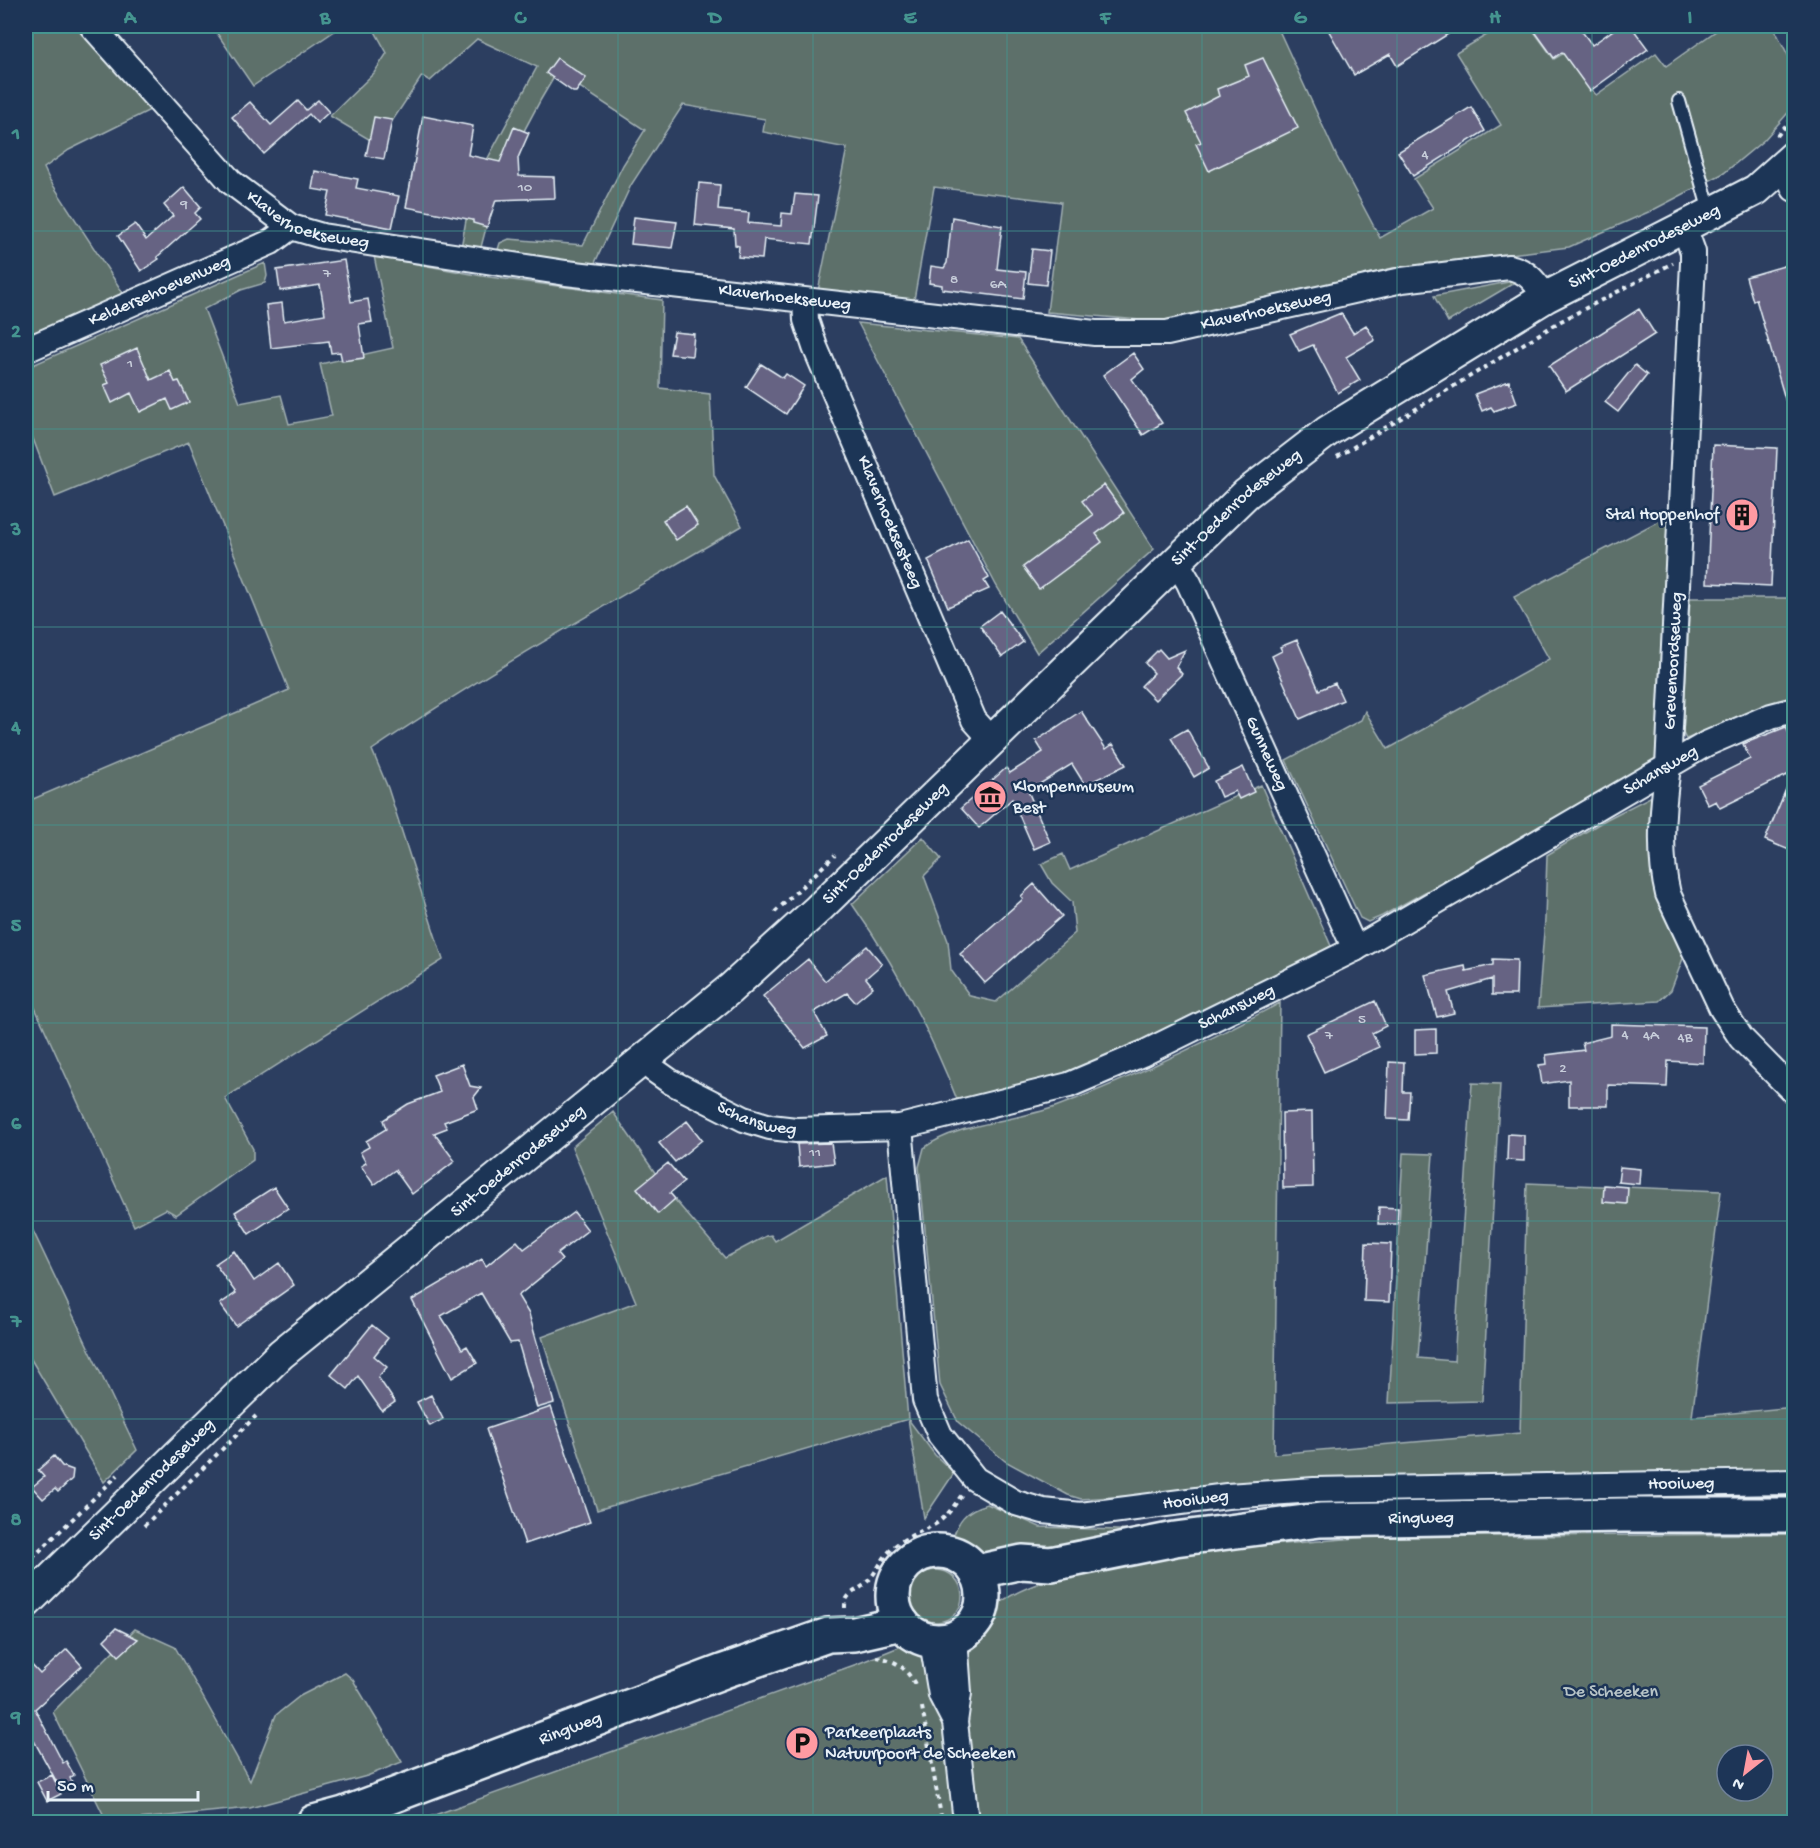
<svg xmlns="http://www.w3.org/2000/svg" width="1820" height="1848" font-family="'Gochi Hand',sans-serif">
<rect width="100%" height="100%" fill="#2c3e60"/>
<filter id="ink" filterUnits="userSpaceOnUse"><feTurbulence type="fractalNoise" baseFrequency=".0167" numOctaves="2"/><feDisplacementMap in="SourceGraphic" scale="12" xChannelSelector="R" yChannelSelector="G"/><feConvolveMatrix kernelMatrix="1 2 1 2 8 2 1 2 1" color-interpolation-filters="sRGB"/></filter>
<g filter="url(#ink)">
<path fill="#5d706b" stroke="#a2b0b2" stroke-width="1.5" fill-rule="evenodd" d="M26,26H75L150,110L69,150L44,168L49,179L125,296L26,338Z
M212,26H342L253,86Z
M372,26H1277L1337,157L1380,238L1433,208L1414,179L1501,125L1456,53L1502,26H1530L1554,59L1564,53L1596,95L1656,53L1666,66L1723,26H1773L1794,67V106L1764,140L1724,173L1653,210L1569,247L1393,268L1189,318L1152,321L1047,312L1061,202L934,187L914,300L818,291L847,148L763,132L765,119L683,105L631,185L593,267L497,253L500,243L509,239L583,245L623,165L645,130L557,72C523,127 495,186 480,251L461,248L468,209L481,171L537,67L477,39L430,81L422,76L377,144L330,116L374,73L387,53Z
M374,256L482,276L662,300L660,388L710,394L714,475L742,526C617,599 491,669 372,750L388,788L443,960L225,1098L253,1149V1160L176,1215L166,1209L134,1226L26,988V802L289,690L189,442L55,497L26,420V368L265,263L267,276L265,283L241,290L204,309L240,403L281,395L289,424L332,416L320,364L393,348Z
M1519,280L1448,322L1434,296Z
M858,323L1018,339L1154,549L1037,653L996,585Z
M1674,513L1659,761L1382,916L1368,922L1360,918L1286,760L1361,720L1365,711L1388,749L1549,659L1514,597Z
M1690,598H1794V700L1686,739L1683,733Z
M1261,785L1331,946C1214,1012 1091,1076 958,1102C930,1031 897,967 852,904L923,837L941,859L924,876L948,941L951,970L970,996L996,1002L1075,933L1072,902L1052,883L1041,864L1063,854L1070,870Z
M1652,796L1687,948L1671,990L1659,1001L1538,1008L1545,919L1547,855L1607,819Z
M1280,1003L1274,1454L1520,1433L1527,1183L1721,1191L1692,1417L1794,1407V1477L1265,1487L1081,1499L1068,1495L1005,1461L958,1422L940,1385L919,1167L924,1148C954,1124 1016,1121 1055,1107C1133,1078 1206,1042 1280,1003Z
M1472,1083L1500,1084L1482,1401L1389,1403L1403,1153L1433,1154L1418,1358L1454,1361Z
M613,1112L669,1193L725,1258L766,1236L771,1235L775,1241L887,1175L908,1419L935,1455L954,1473L924,1518L908,1419L597,1510L542,1337L636,1302L572,1147Z
M26,1216L137,1450L104,1482L26,1351Z
M987,1504L1040,1527L1142,1531L979,1559L952,1542C957,1521 965,1510 987,1504Z
M1794,1534V1822H415L857,1664L991,1610C1021,1580 1116,1560 1159,1554L1370,1537ZM1727,1755H1763V1791H1727Z
M910 1596a26 26 0 1 1 52 0a26 26 0 1 1-52 0Z
M135,1629L175,1647L250,1781L276,1715L300,1696L345,1673L353,1680L402,1762L367,1776L250,1808L107,1822L53,1712Z"/>
<path fill="#666483" stroke="#e8f1f8" stroke-width="1.5" d="M1326,26H1461L1397,66L1390,54L1354,75Z
M1531,26H1578L1592,45L1619,26H1631L1648,49L1590,91L1562,52L1554,58Z
M557,58L586,78L576,92H573L546,73Z
M1263,58L1298,128L1209,171L1196,144L1201,142L1186,113L1219,96L1217,89L1249,76L1245,65Z
M318,100L329,112L317,123L309,114L264,154L232,117L250,102L271,125L298,101L306,110Z
M1471,107L1485,131L1413,176L1398,152Z
M423,116L473,126L468,155L500,162L514,127L529,133L518,158L519,176L554,177L555,198L496,200L487,227L473,223V220L406,207Z
M374,117L392,120L384,159L366,156Z
M315,171L358,179L356,188L399,196L392,228L325,215L330,192L312,189Z
M699,183L720,185L718,210L749,213L748,223L781,226L782,213L792,214L795,194L818,196L812,244L764,239L762,259L738,257L739,246L735,245L734,229L695,225Z
M184,187L201,207L195,213L200,219L157,257L159,259L141,271L118,236L135,224L146,240L173,216L164,205Z
M634,217L677,222L672,248L631,244Z
M952,217L1002,226L997,269L1026,272L1023,299L942,289V285L929,283L931,266L944,268L947,263Z
M1032,249L1050,251L1046,285L1028,283Z
M344,260L351,302L368,299L372,322L359,324L364,358L342,361L340,352L331,353L329,341L271,348L266,305L282,303L284,321L325,314L320,285L280,291L277,270Z
M1794,263V304L1790,305L1794,320V415L1790,416L1756,299L1753,301L1746,277Z
M1639,309L1655,334L1566,391L1549,366Z
M1341,313L1353,333L1366,325L1375,340L1346,357L1360,380L1338,393L1313,345L1299,351L1290,334Z
M674,332L694,334L692,356L670,354Z
M137,348L151,380L170,371L175,382L179,381L189,402L172,410L167,399L140,412L131,393L112,403L104,385L109,383L100,365Z
M1133,353L1144,369L1132,379L1162,423L1143,435L1103,375Z
M761,364L783,378L786,374L804,386L786,414L746,387Z
M1635,365L1647,375L1618,412L1605,402Z
M1509,381L1517,403L1494,411L1491,407L1482,411L1475,394Z
M1713,445L1777,448L1771,586L1707,583Z
M1104,485L1124,513L1096,534L1102,542L1039,589L1023,567L1093,515L1082,501Z
M686,506L698,525L676,540L663,520Z
M968,539L989,578L984,581L989,589L948,607L928,560Z
M1000,611L1023,642L1002,657L980,626Z
M1297,640L1319,690L1335,683L1343,700L1300,719L1272,656L1282,651L1280,647Z
M1159,649L1167,658L1185,650L1176,667L1182,674L1155,700L1141,686L1154,673L1145,663Z
M1081,711L1106,749L1113,744L1126,765L1085,785L1072,764L1028,791L1050,842L1034,849L1012,799L979,828L961,808L1006,768L1010,773L1043,752L1036,741Z
M1786,727L1794,745V852L1765,840L1793,772L1720,808L1716,801L1708,805L1698,785L1750,759L1743,744Z
M1187,729L1209,768L1194,777L1171,738Z
M1243,767L1254,792L1239,799L1235,791L1221,797L1214,781Z
M1034,884L1062,916L985,983L960,954L1023,899L1021,896Z
M867,946L882,964L866,978L873,987L855,1002L847,993L814,1012L827,1036L805,1048L763,996L808,959L825,981Z
M1493,959L1517,960L1516,995H1492V979L1448,992L1454,1013L1437,1017L1425,975L1465,966L1466,971L1493,965Z
M1375,1001L1386,1026L1372,1033L1379,1047L1324,1072L1306,1034Z
M1611,1024L1704,1027L1703,1063L1668,1061L1667,1087L1608,1085V1106H1569V1080L1542,1084L1539,1065L1547,1064L1546,1055L1584,1050L1582,1043L1611,1036Z
M1436,1029V1053L1415,1054V1030Z
M1389,1062L1404,1063L1403,1092H1410L1408,1120L1387,1119Z
M462,1064L470,1086L481,1088L474,1097L478,1109L444,1122L447,1128L434,1133L455,1161L412,1194L395,1170L374,1185L361,1166L366,1163L360,1152L369,1147L366,1141L386,1129L383,1120L408,1104L440,1092L433,1075Z
M1312,1112L1313,1187L1283,1188L1282,1113Z
M687,1121L702,1140L675,1162L659,1143Z
M1508,1134L1524,1135V1161L1507,1160Z
M831,1143L834,1163L799,1167L797,1144Z
M668,1163L684,1182L670,1193L675,1199L658,1214L637,1188Z
M1620,1167L1640,1169L1639,1184L1618,1182Z
M1604,1185L1628,1187L1627,1204L1603,1202Z
M274,1187L288,1208L249,1234L235,1212Z
M1379,1207L1398,1208L1397,1224H1378Z
M574,1212L588,1230L557,1254L562,1260L518,1296L529,1314L554,1403L537,1408L518,1342L510,1343L481,1293L441,1316L462,1349L467,1346L477,1363L452,1378L412,1300L482,1259L486,1266L517,1241L524,1249Z
M1366,1243L1391,1244L1389,1302L1364,1301Z
M234,1251L254,1281L279,1263L294,1285L236,1326L220,1304L236,1293L215,1264Z
M372,1325L388,1338L374,1356L387,1367L378,1377L395,1402L382,1411L358,1376L348,1389L331,1375Z
M431,1395L443,1419L430,1426L417,1402Z
M551,1407L590,1522L525,1544L486,1429Z
M54,1456L62,1466L73,1470L72,1479L58,1492L55,1489L43,1499L32,1487L44,1477L38,1470Z
M116,1628L138,1639L119,1656L104,1640Z
M67,1649L82,1666L35,1709L63,1763L66,1761L74,1775L70,1778L72,1782L60,1788L26,1726V1659L40,1674Z
M52,1775L61,1794L47,1801L37,1782Z"/>
<g fill="none" stroke-linecap="round" stroke-linejoin="round">
<defs>
<path id="service" d="M1679,101L1710,212"/>
<g id="minor">
<path id="s1" d="M92,26L231,182L291,227L322,236L566,273L1095,333H1167L1402,280L1509,267C1528,271 1535,282 1546,297"/>
<path d="M1785,166L1794,189"/>
<path d="M1684,227L1693,252V263L1668,767C1662,808 1658,854 1668,894L1722,1009L1741,1038L1794,1092"/>
<path id="s2" d="M805,301L806,320L815,347L974,720L991,739"/>
<path id="s3" d="M26,350L271,242L291,227"/>
<path id="s4" d="M1176,561L1189,583L1355,949"/>
<path id="s5" d="M645,1058L654,1070L671,1082L744,1119L770,1127L796,1130L900,1127L1069,1085L1142,1054L1355,949L1706,744L1771,716L1794,710"/>
<path id="s6" d="M900,1127L925,1400L940,1435L975,1479L1016,1503L1043,1511L1081,1515L1227,1496L1314,1490L1794,1482"/>
<path d="M955,1637L959,1693L955,1722L966,1822"/>
<path d="M932,1641L941,1695L955,1722"/>
</g>
<g id="tertiary">
<path id="s7" d="M26,1603L281,1354L730,989L818,909L1246,494L1328,431L1546,297L1756,190L1794,156"/>
</g>
<g id="secondary">
<circle cx="938" cy="1596" r="45"/>
<path id="s8" d="M976,1572L1022,1562L1051,1564L1175,1539L1320,1520L1623,1515H1794"/>
<path id="s9" d="M314,1822L344,1814L724,1671L828,1635L854,1634L902,1623"/>
</g>
</defs>
<use href="#service" stroke="#e8f1f8" stroke-width="16"/>
<use href="#minor" stroke="#e8f1f8" stroke-width="28"/>
<use href="#tertiary" stroke="#e8f1f8" stroke-width="34"/>
<use href="#secondary" stroke="#e8f1f8" stroke-width="38"/>
<path stroke="#e8f1f8" stroke-width="4" stroke-dasharray="4.5 4.5" stroke-linecap="butt" d="M1777,136L1794,116
M1337,457L1561,321L1673,263
M775,912L835,855
M144,1526L256,1416
M26,1564L118,1475
M845,1608C844,1592 858,1592 867,1582C878,1571 883,1555 896,1545C909,1535 924,1531 937,1523C948,1516 955,1504 962,1495
M876,1657C897,1660 906,1668 916,1686
M922,1707L942,1822
M592,1822L615,1815"/>
<use href="#service" stroke="#1d3557" stroke-width="12"/>
<use href="#minor" stroke="#1d3557" stroke-width="24"/>
<use href="#tertiary" stroke="#1d3557" stroke-width="30"/>
<use href="#secondary" stroke="#1d3557" stroke-width="33"/>
</g>
</g>
<path fill="none" stroke="#459590" stroke-width="1.5" stroke-opacity="0.55" d="M228,26V1822M423,26V1822M618,26V1822M813,26V1822M1007,26V1822M1202,26V1822M1397,26V1822M1592,26V1822M26,231H1794M26,429H1794M26,627H1794M26,825H1794M26,1023H1794M26,1221H1794M26,1419H1794M26,1617H1794"/>
<defs>
<symbol id="building-disc" viewBox="-11 -11 22 22"><circle r="9.5" fill="#ff9aa2" stroke="#1d3557"/><path d="M-4-6H4V6H1V3H-1V6H-4ZM-2.5-4.3h1.7v1.8h-1.7ZM.8-4.3h1.7v1.8H.8ZM-2.5-1h1.7V.8h-1.7ZM.8-1h1.7V.8H.8Z" fill="#111"/></symbol>
<symbol id="museum-disc" viewBox="-11 -11 22 22"><circle r="9.5" fill="#ff9aa2" stroke="#1d3557"/><path d="M0-6L6-3V-2H-6V-3ZM-5-1h2V3h-2ZM-1-1h2V3h-2ZM3-1h2V3H3ZM-6 4H6V6H-6Z" fill="#111"/></symbol>
<symbol id="parking-disc" viewBox="-11 -11 22 22"><circle r="9.5" fill="#ff9aa2" stroke="#1d3557"/><path d="M-3.5-5.5H1a3.5 3.5 0 0 1 0 7H-1V5.5H-3.5ZM-1-3.4V-.6H.8a1.4 1.4 0 0 0 0-2.8Z" fill="#111"/></symbol>
</defs>
<g fill-rule="evenodd">
<use href="#building-disc" x="1723" y="496" width="38" height="38"/>
<use href="#museum-disc" x="971" y="778" width="38" height="38"/>
<use href="#parking-disc" x="783" y="1724" width="38" height="38"/>
</g>
<g text-anchor="middle" dominant-baseline="central" stroke-width="5" stroke-linejoin="round" paint-order="stroke">
<g font-size="15" fill="#c8cedb">
<text x="1425" y="155">4</text>
<text x="525" y="188">10</text>
<text x="184" y="205">9</text>
<text x="327" y="274">7</text>
<text x="954" y="280">8</text>
<text x="998" y="285">6A</text>
<text x="130" y="364">1</text>
<text x="1362" y="1020">5</text>
<text x="1625" y="1035">4</text>
<text x="1329" y="1036">7</text>
<text x="1651" y="1036">4A</text>
<text x="1685" y="1038">4B</text>
<text x="1563" y="1069">2</text>
<text x="815" y="1153">11</text>
</g>
<g font-size="18" fill="#e8f1f8" stroke="#1d3557">
<text stroke="none"><textPath href="#s1" startOffset="297">Klaverhoekseweg</textPath></text>
<text stroke="none"><textPath href="#s7" startOffset="2120">Sint-Oedenrodeseweg</textPath></text>
<text stroke="none"><textPath href="#s3" startOffset="146">Keldersehoevenweg</textPath></text>
<text stroke="none"><textPath href="#s1" startOffset="783">Klaverhoekseweg</textPath></text>
<text stroke="none"><textPath href="#s1" startOffset="1269">Klaverhoekseweg</textPath></text>
<text stroke="none"><textPath href="#s7" startOffset="1634">Sint-Oedenrodeseweg</textPath></text>
<text stroke="none"><textPath href="#s2" startOffset="238">Klaverhoeksesteeg</textPath></text>
<text transform="translate(1674 661) rotate(-87)">Grevenoordseweg</text>
<text stroke="none"><textPath href="#s4" startOffset="213">Gunneweg</textPath></text>
<text stroke="none"><textPath href="#s5" startOffset="1120">Schansweg</textPath></text>
<text stroke="none"><textPath href="#s7" startOffset="1148">Sint-Oedenrodeseweg</textPath></text>
<text stroke="none"><textPath href="#s5" startOffset="634">Schansweg</textPath></text>
<text stroke="none"><textPath href="#s5" startOffset="130">Schansweg</textPath></text>
<text stroke="none"><textPath href="#s7" startOffset="662">Sint-Oedenrodeseweg</textPath></text>
<text stroke="none"><textPath href="#s7" startOffset="176">Sint-Oedenrodeseweg</textPath></text>
<text stroke="none"><textPath href="#s6" startOffset="1084">Hooiweg</textPath></text>
<text stroke="none"><textPath href="#s6" startOffset="598">Hooiweg</textPath></text>
<text stroke="none"><textPath href="#s8" startOffset="450">Ringweg</textPath></text>
<text stroke="none"><textPath href="#s9" startOffset="273">Ringweg</textPath></text>
</g>
<g font-size="18" fill="#e8f1f8" stroke="#1d3557" text-anchor="start">
<text x="1719" y="515" text-anchor="end">Stal Hoppenhof</text>
<text x="1013" y="787">Klompenmuseum<tspan x="1013" dy="21">Best</tspan></text>
<text x="825" y="1733">Parkeerplaats<tspan x="825" dy="21">Natuurpoort de Scheeken</tspan></text>
</g>
<g font-size="18" fill="#b7c4c7" stroke="#1d3557">
<text x="1611" y="1692">De Scheeken</text>
</g>
</g>
<rect width="1820" height="1848" fill="none" stroke="#1d3557" stroke-width="66"/>
<g transform="translate(1745 1773) rotate(211)"><circle r="28" fill="#1d3557" stroke="#6e8097" stroke-width="1.5"/>
<path d="M0-4.5L10 22L0 15L-10 22Z" fill="#ff9aa2"/>
<text y="-9" font-size="16" font-weight="bold" text-anchor="middle" fill="#e8f1f8">N</text>
</g>
<path d="M48 1791v9h150v-9" fill="none" stroke="#e8f1f8" stroke-width="3"/>
<text x="57" y="1791" font-size="18" fill="#e8f1f8" stroke="#1d3557" stroke-width="4.5" paint-order="stroke">50 m</text>
<rect x="33" y="33" width="1754" height="1782" fill="none" stroke="#459590" stroke-width="2"/>
<g font-size="20" text-anchor="middle" font-weight="bold" fill="#459590">
<text x="130" y="23">A</text>
<text x="325" y="23">B</text>
<text x="520" y="23">C</text>
<text x="715" y="23">D</text>
<text x="910" y="23">E</text>
<text x="1105" y="23">F</text>
<text x="1300" y="23">G</text>
<text x="1495" y="23">H</text>
<text x="1690" y="23">I</text>
<text x="16" y="139">1</text>
<text x="16" y="337">2</text>
<text x="16" y="535">3</text>
<text x="16" y="733">4</text>
<text x="16" y="931">5</text>
<text x="16" y="1129">6</text>
<text x="16" y="1327">7</text>
<text x="16" y="1525">8</text>
<text x="16" y="1723">9</text>
</g>
</svg>
